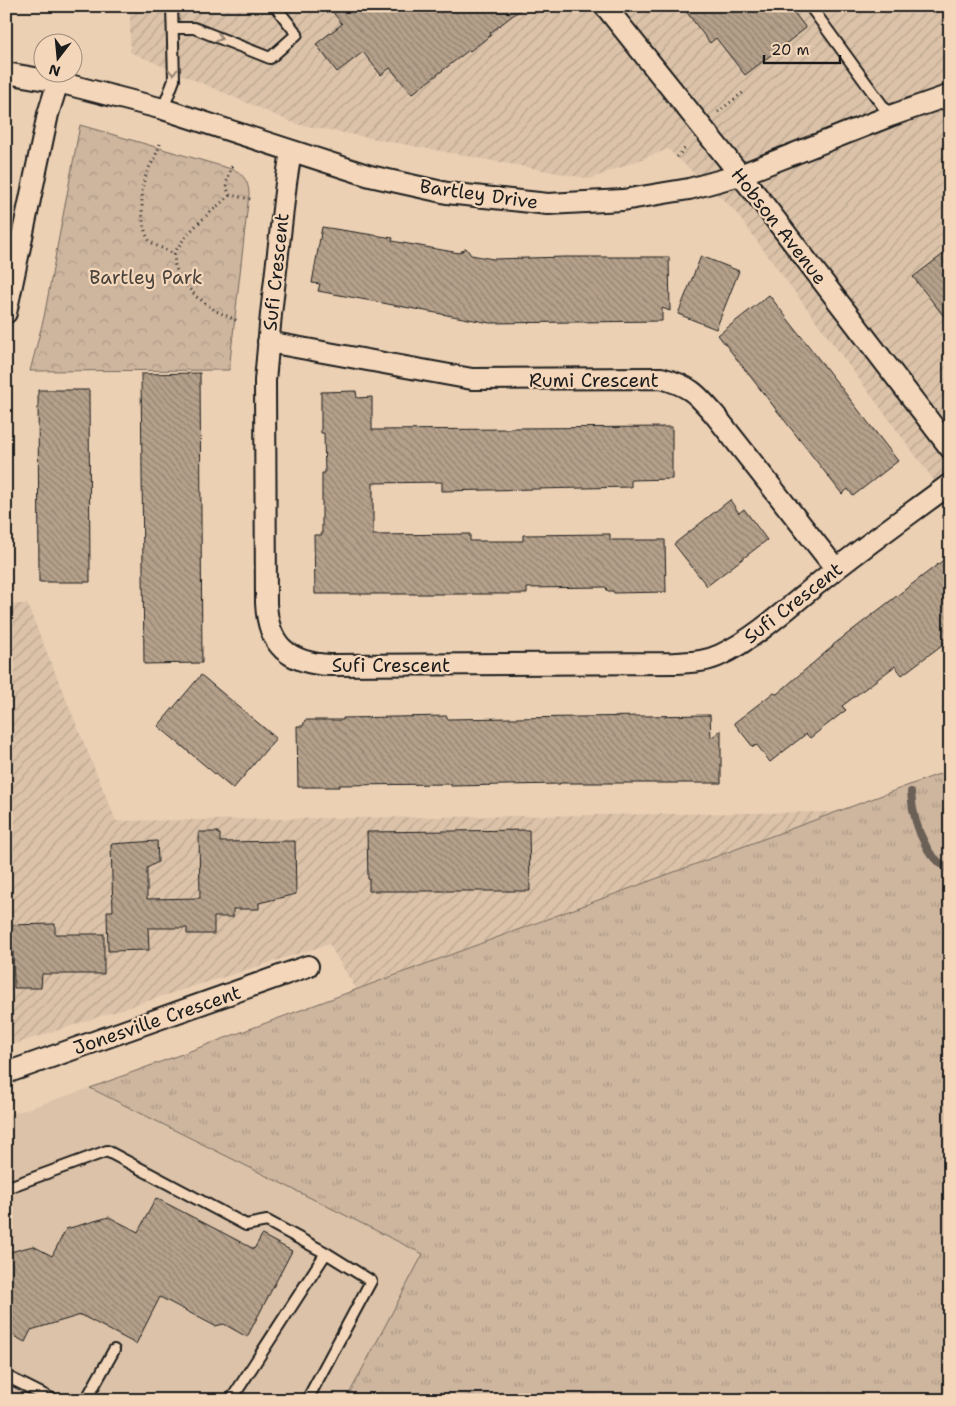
<svg xmlns="http://www.w3.org/2000/svg" width="956" height="1406" font-family="'Shantell Sans',sans-serif">
<defs>
<pattern id="industrial-furrows" width="10" height="10" patternUnits="userSpaceOnUse" patternTransform="scale(1.25)"><rect width="10" height="10" fill="#dbc2a8"/><path d="M-1 1l2-2M0 10L10 0M9 11l2-2" fill="none" stroke="#bba690"/></pattern>
<pattern id="grass-tufts" width="24" height="20" patternUnits="userSpaceOnUse" patternTransform="scale(1.25)"><rect width="24" height="20" fill="#cdb59e"/><path d="M3 7l-1-3M5 7V3M7 7l1-3M15 17l-1-3M17 17v-4M19 17l1-3" fill="none" stroke="#af9b88"/></pattern>
<pattern id="park-crowns" width="20" height="18" patternUnits="userSpaceOnUse" patternTransform="scale(1.25)"><rect width="20" height="18" fill="#cdb59e"/><path d="M2 6a3 3 0 1 1 6 0M12 15a3 3 0 1 1 6 0" fill="none" stroke="#af9b88"/></pattern>
<pattern id="building-back-hatch" width="6" height="6" patternUnits="userSpaceOnUse" patternTransform="scale(1.25)"><rect width="6" height="6" fill="#b5a18b"/><path d="M-1 5l2 2M0 0l6 6M5-1l2 2" fill="none" stroke="#928271"/></pattern>
</defs>
<rect width="100%" height="100%" fill="#ebd0b4"/>
<filter id="ink" filterUnits="userSpaceOnUse"><feTurbulence type="fractalNoise" baseFrequency=".02" numOctaves="2"/><feDisplacementMap in="SourceGraphic" scale="10" xChannelSelector="R" yChannelSelector="G"/><feConvolveMatrix kernelMatrix="1 2 1 2 8 2 1 2 1" color-interpolation-filters="sRGB"/></filter>
<g filter="url(#ink)">
<path fill="#dbc2a8" d="M90,1088L424,1254L346,1400H6V1116Z"/>
<path fill="url(#industrial-furrows)" d="M130,6H950V502L734,210L668,149L590,179L296,124L130,52Z
M6,604H27L116,821L835,812L356,989L329,944L172,993L6,1047Z"/>
<path fill="url(#grass-tufts)" stroke="#74685d" d="M950,770V1400H346L423,1254L90,1088Z"/>
<path fill="url(#park-crowns)" stroke="#74685d" d="M80,125L235,170C244,175 249,183 249,194L229,370L30,371L44,317Z"/>
<g fill="none" stroke-linecap="round" stroke-linejoin="round">
<path stroke="#6b6056" stroke-width="8" d="M911,792C912,811 918,832 927,848C932,858 941,864 950,870"/>
</g>
<path fill="url(#building-back-hatch)" stroke="#1c1c1c" d="M328,6H525L490,33L491,35L470,51L469,50L412,94L390,68L381,75L363,52L337,72L316,44L342,24Z
M682,6H789L806,28L745,75L716,38L710,43Z
M322,227L393,238L392,241L459,253L466,248L471,255L493,259L565,257H669L670,311L662,308V321L490,323L318,291L320,284L312,283Z
M950,249V324L913,277Z
M701,256L739,271L716,329L678,314Z
M769,295L898,461L853,496L848,489L842,494L718,335Z
M200,373L202,663L144,664L141,374Z
M38,390H89L90,582H39Z
M356,391L357,398L372,397V430L510,429V428L672,427V479L631,480V487L442,491V482L373,483V535L470,534V541H523V535L610,534V540H665L666,592L614,593L613,591H607L606,587L527,588V594H315L314,535H322V473H325L324,433H321V392Z
M730,500L739,513L744,509L767,540L707,586L674,544Z
M950,555V639L902,675L895,666L842,706L846,710L810,738L806,734L770,762L757,745L753,747L734,723L773,693L777,694L833,646V645Z
M201,675L276,738L233,789L158,726Z
M710,715L711,738L721,730V783H560V784L451,786V784L339,785V787H298L297,726H303L305,720H343V718L447,716V719Z
M529,830L530,891H369V879H368L367,832Z
M199,832H218V834H220V842L295,841L296,894L259,903V909H233V917H214V934H187V928H148L149,950L108,951L107,911H113L111,844L157,841L158,862L147,868V899L200,898Z
M55,924V934H104V974H42L41,988H14L13,947H6V925Z
M156,1198L254,1249L262,1235L292,1251L247,1337L224,1324L215,1326L160,1297L136,1344L81,1315L31,1330L25,1342L6,1332V1328L11,1319L6,1304V1253L33,1246L52,1256L66,1229L109,1217L138,1232Z"/>
<g fill="none" stroke-linecap="round" stroke-linejoin="round">
<defs>
<path id="service" d="M810,6L890,116
M173,28H194L270,58L297,34L275,6
M163,109L174,80L172,6
M6,1188L107,1151L246,1225L267,1221L326,1253L231,1400
M6,1376L54,1400
M86,1400L114,1350
M307,1400L371,1281L326,1253"/>
<path id="minor" d="M605,6L762,202L950,448
M6,73L58,82L163,109L370,176L447,193L548,204L623,200L689,189L740,175L890,116L950,95
M291,151L286,183L271,314L265,381L266,603C268,646 289,663 330,665L675,663C691,662 706,662 720,655C756,638 790,606 821,581C863,547 907,516 950,484
M6,313L48,114L58,82
M268,342L472,379L661,378C690,386 696,393 715,415L836,569
M6,1073L308,966"/>
</defs>
<use href="#service" stroke="#1c1c1c" stroke-width="14"/>
<use href="#minor" stroke="#1c1c1c" stroke-width="24"/>
<path stroke="#1c1c1c" stroke-width="3" stroke-dasharray="1 4" stroke-linecap="butt" d="M718,112L745,91
M160,144C156,158 146,170 143,184C141,195 141,233 150,241C156,247 166,249 174,254L175,265L179,278L197,297L216,311L238,321
M677,157L687,146
M232,166C229,177 223,183 230,195L251,199
M174,254C187,230 210,213 230,195"/>
<use href="#service" stroke="#f4d7ba" stroke-width="10"/>
<use href="#minor" stroke="#f4d7ba" stroke-width="20"/>
</g>
<defs><path id="oneway-chevron" d="M-2-3.5L2.5 0L-2 3.5" fill="none" stroke-width="1.6" stroke-linecap="round" stroke-linejoin="round" transform="scale(1.25)"/></defs>
<g stroke="#938373">
<use href="#oneway-chevron" transform="translate(219 38) rotate(22)"/>
<use href="#oneway-chevron" transform="translate(173 72) rotate(90)"/>
</g>
</g>
<g text-anchor="middle" dominant-baseline="central" stroke-width="4.5" stroke-linejoin="round" paint-order="stroke">
<g font-size="19" fill="#1c1c1c" stroke="#f4d7ba">
<text transform="translate(479 194) rotate(8)">Bartley Drive</text>
<text transform="translate(779 226) rotate(52)">Hobson Avenue</text>
<text transform="translate(276 272) rotate(-84)">Sufi Crescent</text>
<text x="594" y="380">Rumi Crescent</text>
<text transform="translate(793 603) rotate(-38)">Sufi Crescent</text>
<text x="391" y="665">Sufi Crescent</text>
<text transform="translate(157 1020) rotate(-19)">Jonesville Crescent</text>
</g>
<g font-size="19" fill="#48423c" stroke="#f4d7ba">
<text x="146" y="277">Bartley Park</text>
</g>
</g>
<rect width="956" height="1406" fill="none" stroke="#f4d7ba" stroke-width="25"/>
<rect x="12" y="12" width="931" height="1381" fill="none" stroke="#1c1c1c" stroke-width="2" filter="url(#ink)"/>
<g transform="translate(58 58) rotate(196)"><circle r="24" fill="#f4d7ba" stroke="#9e8c7b"/>
<path d="M0-4L9 19L0 12L-9 19Z" fill="#1c1c1c"/>
<text y="-8" font-size="14" font-weight="bold" text-anchor="middle" fill="#1c1c1c">N</text>
</g>
<path d="M764 55v8h76v-8" fill="none" stroke="#1c1c1c" stroke-width="2.5"/>
<text x="771" y="55" font-size="15" fill="#1c1c1c" stroke="#f4d7ba" stroke-width="4" paint-order="stroke">20 m</text>
</svg>
